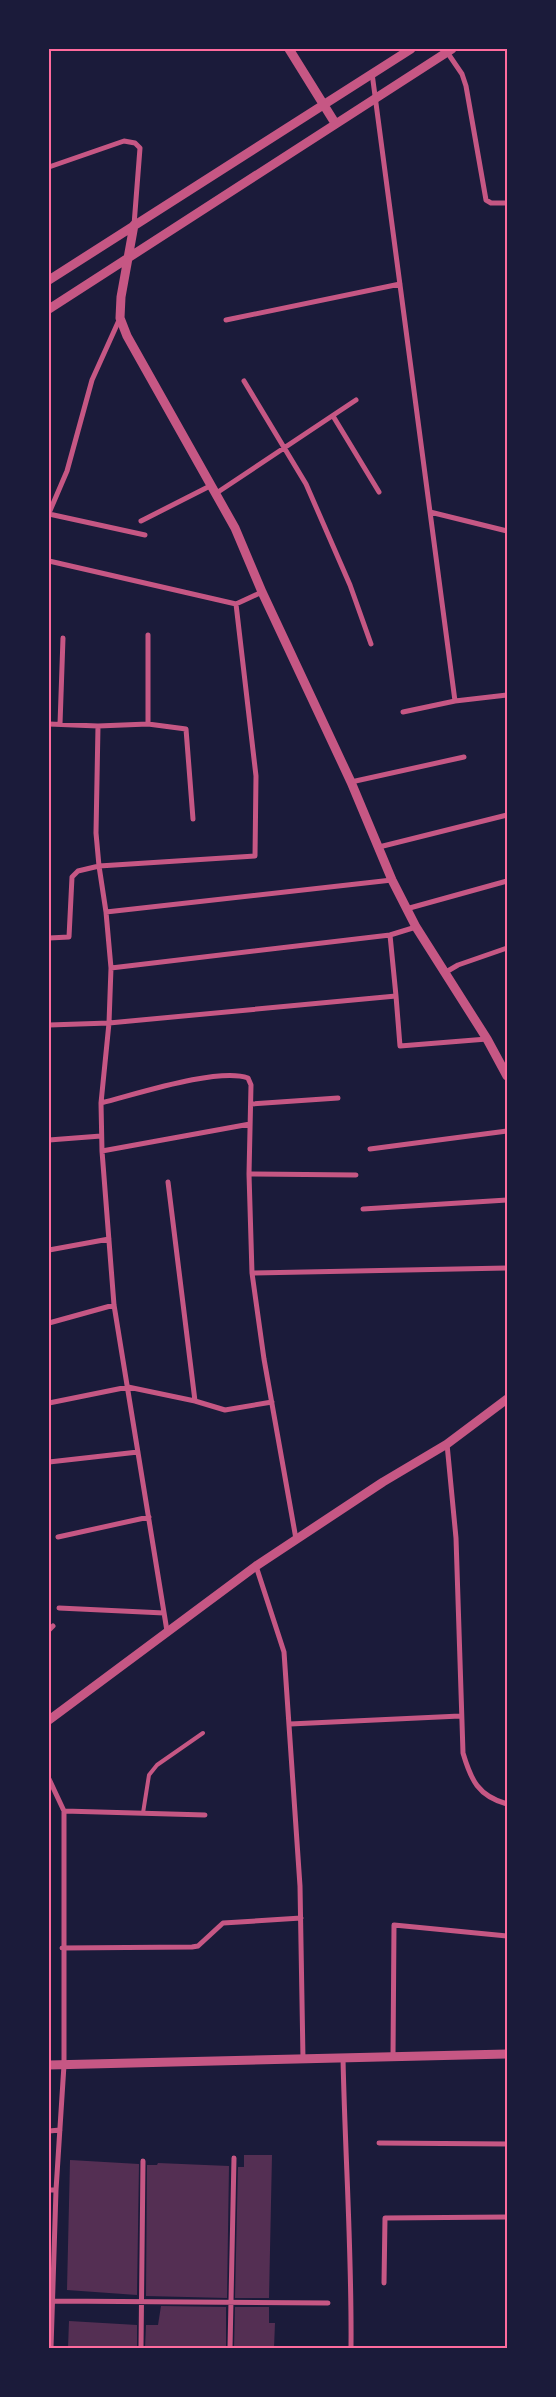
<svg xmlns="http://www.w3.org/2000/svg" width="556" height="2397" font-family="'Golos Text',sans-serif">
<rect width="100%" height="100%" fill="#1b1b3a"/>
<path fill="#542f53" d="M244,2155H272L269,2298H235L238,2167H244Z
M70,2160L139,2164L137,2295L67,2290Z
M158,2163L229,2166L227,2298L146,2296L147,2165H157Z
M161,2306L226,2307V2348H145L146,2325H158Z
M235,2307H269V2323H275L274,2348H234Z
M69,2321L137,2325V2348H68Z"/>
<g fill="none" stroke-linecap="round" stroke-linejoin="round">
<path stroke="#c65784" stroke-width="4" d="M143,1813L149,1775L157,1765L203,1733"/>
<path stroke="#c65784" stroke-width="5" d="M447,52L462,74L466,86L486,200L491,203H507
M372,73L455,701L403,712
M49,167L124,141L135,143L140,148L134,225
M226,320L400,284
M244,381L306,484L350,585L371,644
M333,416L379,492
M215,494L356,400
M430,512L507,531
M49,513L67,471L92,380L120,318
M49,514L145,535
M141,521L210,486
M49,561L236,604L256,776L255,856L99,866L106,912L392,880
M236,604L262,592
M455,701L507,695
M49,724L98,726L148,724L186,729L193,819
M60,724L63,638
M148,724V635
M351,782L464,757
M379,847L507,815
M406,909L507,881
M106,912L111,968L109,1023L396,996L390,935
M49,938L69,937L72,877L78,871L99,866L96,833L98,726
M111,968L390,935L416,927
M446,972L458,965L507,948
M396,996L400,1046L487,1039
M49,1025L109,1023L101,1103
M251,1104L338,1098
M49,1140L101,1136
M370,1149L507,1131
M102,1151L250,1124
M249,1174L356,1175
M168,1182L195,1401
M363,1209L507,1200
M49,1250L109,1239
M252,1273L507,1268
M49,1323L114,1305
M49,1403L128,1387L195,1401L225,1410L272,1402
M447,1444L456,1538L463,1753C471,1780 478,1796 507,1804
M49,1462L138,1452
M58,1537L149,1517
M256,1566L284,1652L300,1886L303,2059
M59,1608L164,1613
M49,1630L53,1626
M167,1631L114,1305L102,1151L101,1103C134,1095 218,1067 248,1078L251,1085L249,1174L252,1273L264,1359L296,1539
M290,1724L460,1716
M49,1779L64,1811V2065L56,2190L51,2348
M64,1811L205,1815
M62,1948L192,1947L198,1946L223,1923L301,1918
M393,2057L394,1925L507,1936
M343,2058C345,2155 352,2251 351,2348
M49,2131L60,2130
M379,2143L507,2144
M49,2190H56
M384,2283L385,2218L507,2217
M53,2301L328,2303
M141,2348L143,2161
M230,2348L234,2158"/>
<path stroke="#c65784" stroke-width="9" d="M289,49L335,123
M134,225L121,297L120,318L127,336L235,528L262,592L351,782L392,880L416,927L487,1039L507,1076
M49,280L411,49
M49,309L452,49
M49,1720L256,1566L383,1482L447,1444L507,1399
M49,2065L507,2054"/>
</g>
<rect width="556" height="2397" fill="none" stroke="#1b1b3a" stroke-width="100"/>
<rect x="50" y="50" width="456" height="2297" fill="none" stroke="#ff6b9d" stroke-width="2"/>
</svg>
